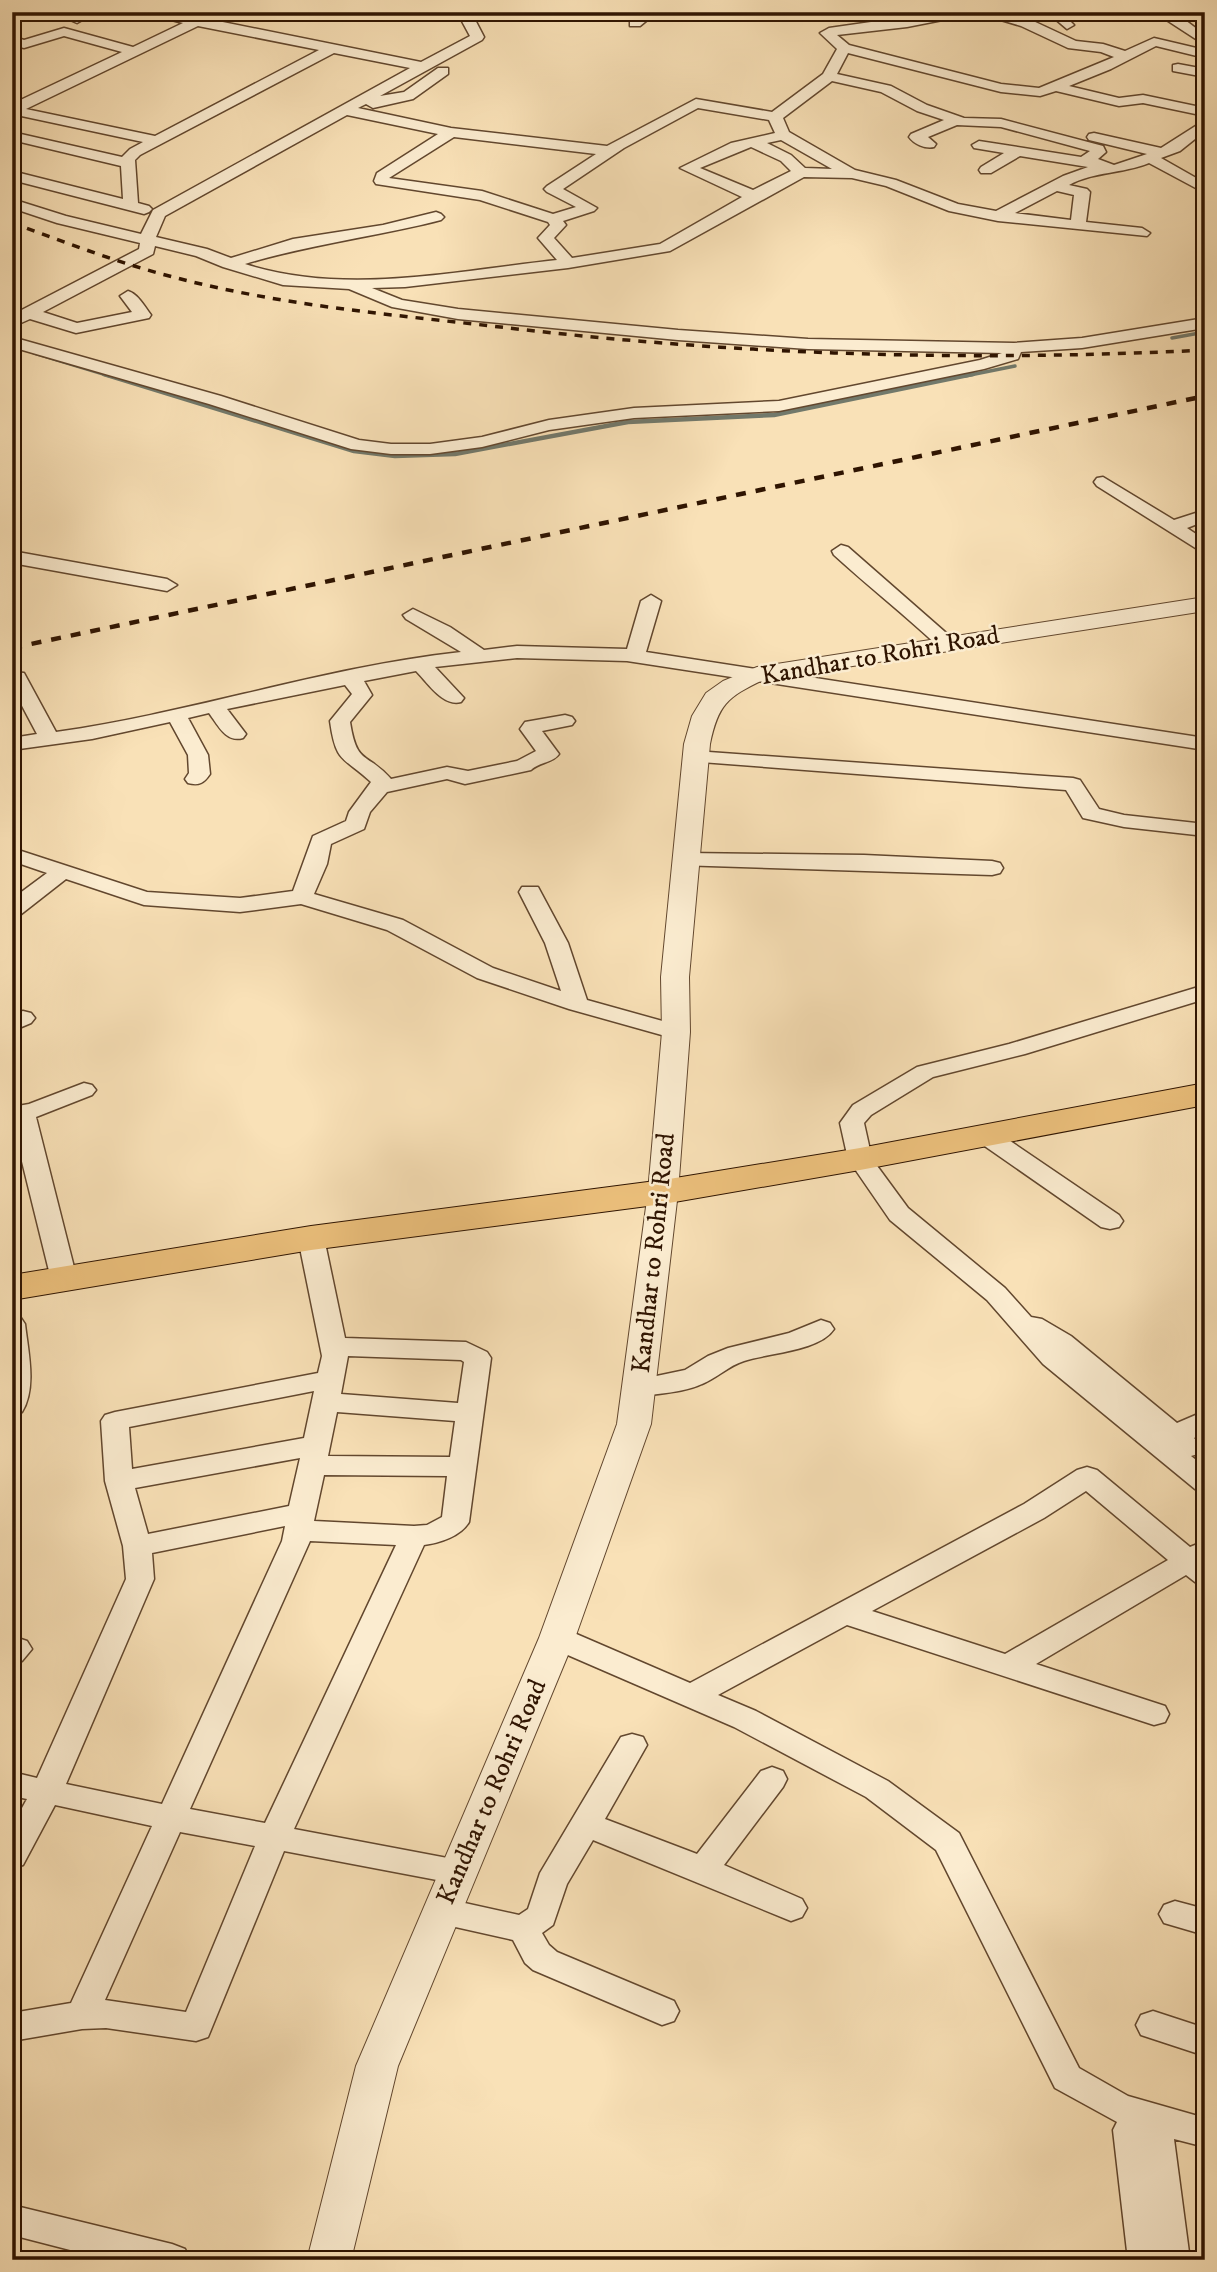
<svg xmlns="http://www.w3.org/2000/svg" width="1217" height="2272" font-family="'IM FELL DW Pica',serif">
<rect width="100%" height="100%" fill="#f9e1b7"/>
<filter id="stains"><feTurbulence type="fractalNoise" baseFrequency=".00286" numOctaves="4"/><feColorMatrix values="0 0 0 0 .2 0 0 0 0 .09 0 0 0 0 .02 0 0 0 .5 -.17"/></filter>
<radialGradient id="worn" r=".72"><stop offset=".6" stop-color="#630" stop-opacity="0"/><stop offset="1" stop-color="#630" stop-opacity=".3"/></radialGradient>
<g fill="none" stroke-linecap="round" stroke-linejoin="round">
<path stroke="#72796b" stroke-width="3.5" d="M1172,338L1205,332
M34,353L110,376
M965,376L1015,366"/>
<path stroke="#72796b" stroke-width="4.5" d="M104,374L354,451L395,456L455,454L628,422L774,415L973,374"/>
<defs>
<path id="minor" d="M52,12H71L84,19L77,23Z
M141,12H168L198,17L421,62L470,36L457,12H471L484,37L482,40L380,96L404,92L438,68H448V74L413,99L373,108L366,104L358,108L451,128L607,146L696,99L772,112L823,74L837,49L820,33L829,28L941,12H969L963,16L907,27L837,35L849,45L1001,84L1039,88L1114,57L1101,52L1068,48L1021,26L974,12H998L1031,20L1076,41L1103,44L1125,51L1154,38L1205,50V58L1156,46L1111,69L1069,86L1119,98L1143,95L1205,108V116L1143,103L1119,106L1056,91L1040,96L1001,92L848,53L837,74L891,86L927,105L964,118L1001,119L1103,146L1106,152L1098,159L1114,165L1147,154L1089,140L1087,137L1089,134L1094,133L1161,148L1205,120V131L1180,151L1161,158L1205,183V193L1149,163C1122,174 1095,171 1069,185L1087,189L1090,192L1086,222L1142,228L1150,233L1147,236L998,221L949,211L886,186L852,178L804,177L670,251L568,268L405,287L372,288L402,300L458,309L678,330L808,339L1014,343L1082,338L1205,318V328L1082,348L1021,352L1018,359L984,369L779,411L634,418L549,430L482,447L430,454H391L351,449L209,404L12,347V337L221,396L359,440L391,444H430L482,437L549,420L634,408L779,401L980,360L1002,353L808,349L678,340L458,319L392,307L349,289L283,285L223,267L196,256L155,246L153,254L43,312L77,323L132,312L120,296L128,291C138,294 145,307 151,315L149,318L76,333L30,319L12,327V315L139,249L140,243L57,223L12,208V199L66,216L141,234L153,210L410,68L334,53L140,155L135,160L138,203L149,206L152,209L149,212L144,214L12,180V171L123,199L121,166L12,140V132L122,157L130,149L143,142L12,114V104L122,52L64,36L24,48L12,45V36L24,40L64,28L133,47L183,23ZM198,26L319,50L155,136L26,109ZM832,81L881,92L917,111L944,120L911,134L909,137C914,144 925,149 934,147L936,144L928,137L957,125L1001,127L1090,151L1081,157L979,141L972,145L974,148L1004,153L981,167L979,170L981,173H991L1020,156L1088,167L1063,176L996,211L958,204L896,180L855,170L789,132L783,118ZM698,108L769,120L775,133L731,143L680,168L742,197L660,244L572,258L554,238L566,225L563,221L594,211L597,208L563,189L624,148ZM347,115L438,134L377,173L374,181L376,184L480,200L548,222L550,225L538,238L557,260C455,271 345,296 245,264C310,244 375,237 441,220L444,217L441,214L436,212L383,225L293,239L231,258L207,249L156,237L165,216ZM454,137L596,154L547,186L544,189L547,192L576,207L553,214L482,191L389,178ZM781,140L832,169L805,168L791,155L767,143ZM751,147L781,161L791,171L753,190L700,168ZM1057,191L1074,195L1071,220L1015,213Z
M642,12H657L640,26H630V20Z
M1047,12H1061L1074,25L1067,29Z
M1169,12H1193L1181,17L1205,35V45L1165,19L1163,16Z
M1178,64L1205,69V77L1173,71V65Z
M1103,477L1174,520L1205,510V521L1187,528L1205,540V554L1097,486L1094,482L1097,478Z
M841,545L848,547L953,639L956,643L953,647H939C905,615 869,587 834,555L832,551Z
M12,551L167,579L177,585L167,591L12,563Z
M651,595L661,601L646,652L1205,738V750L627,661L517,658L435,667L464,698L461,702C443,707 428,683 416,671L364,681L372,695L350,722C357,766 366,751 391,779L447,767L468,771L517,761L536,751L520,729L525,722L565,715L572,717L575,721L572,725L542,731L559,754C553,763 539,762 531,770L465,784L447,779L387,792L370,812L364,829L331,844L327,864L314,894L403,920L493,968L561,991L545,943L519,892L522,887H538L568,943L587,1000L684,1027L688,1032L684,1037L676,1039L569,1009L477,978L387,930L301,904L240,912L144,905L66,879L20,915L12,917V899L47,873L12,861V848L147,892L240,898L293,891L313,836L346,821L349,812L371,782C343,756 336,764 330,721L352,694L345,685L227,709L246,734L243,738C226,743 218,725 209,713L188,718L208,755L210,774C204,783 199,786 188,783L185,779L189,773L188,755L170,722L92,739L12,750V738L37,734L12,687V672L24,673L56,732C192,713 324,667 461,652L406,619L403,615L413,609L450,627L484,650L517,646L627,649L641,601Z
M695,751L1073,778L1080,780L1099,809L1124,815L1205,824V836L1124,827L1083,818L1066,790L688,761L685,757L688,753Z
M686,853L864,855L992,861L1000,863L1003,868L1000,873L992,875L678,865L675,860L678,855Z
M1205,985V999L1025,1054L933,1077L871,1115L864,1123L872,1159L908,1208L1005,1288L1031,1317L1042,1319L1071,1336L1177,1423L1205,1411V1432L1194,1438L1202,1447L1198,1454L1191,1456L1205,1467V1492L1195,1489L1043,1364L987,1300L890,1220L848,1159L840,1123L853,1105L917,1067L1009,1044Z
M23,1011L31,1013L35,1018L31,1023L12,1031V1014Z
M84,1083L92,1085L96,1090L92,1095L36,1117L77,1279L73,1285L64,1287L55,1285L51,1279L12,1121V1107L29,1104Z
M985,1128L994,1130L1119,1215L1123,1221L1119,1227L1110,1229L1101,1227L976,1140L973,1135L976,1130Z
M311,1230L320,1232L324,1238L345,1338L466,1342L487,1352L491,1358L469,1522C461,1536 440,1543 424,1545L294,1829L458,1860L469,1863L474,1872L469,1881L458,1884L284,1851L208,2037L196,2041L106,2028L82,2029L12,2041V2013L71,2003L152,1826L55,1805L23,1865L12,1868V1826L27,1799L12,1796V1772L37,1778L126,1579L123,1546L105,1481L101,1421L105,1415L115,1412L318,1373L322,1356L298,1238L302,1232ZM348,1356L461,1360L464,1362L458,1403L341,1394ZM314,1391L304,1438L132,1469L129,1427ZM337,1412L455,1421L450,1457L328,1456ZM300,1458L289,1506L148,1534L135,1488ZM324,1475L447,1476L442,1517L427,1525L414,1526L314,1521ZM285,1526L282,1541L162,1804L66,1784L154,1579L152,1553ZM310,1541L396,1545L265,1823L190,1809ZM180,1832L255,1846L186,2012L105,2000Z
M12,1316L21,1318L25,1324C28,1351 37,1388 22,1412L12,1415Z
M821,1320L830,1323L834,1329C820,1351 768,1353 744,1361C728,1366 717,1378 702,1384C683,1393 658,1393 638,1397L628,1394L624,1388L628,1382L685,1370L708,1356L728,1348L789,1333Z
M1087,1467L1097,1470L1190,1547L1205,1541V1585L1195,1582L1186,1575L1036,1664L1165,1706L1169,1714L1165,1722L1154,1725L847,1625L718,1695L756,1711L888,1781L959,1833L1079,2068L1128,2096L1205,2118V2147L1174,2139L1190,2260H1128L1113,2130L1117,2122L1055,2088L936,1850L866,1797L734,1727L547,1646L542,1638L547,1630L557,1627L567,1630L690,1683L1024,1504L1077,1470ZM1086,1491L1168,1560L1005,1654L872,1611L1044,1518Z
M12,1636L27,1641L32,1649L22,1661L12,1664Z
M632,1734L643,1737L647,1745L605,1819L697,1854L761,1771L772,1767L783,1771L787,1779L783,1787L724,1865L802,1899L807,1908L802,1917L791,1921L593,1840L567,1884L553,1925L542,1933L549,1945L557,1952L674,2001L679,2011L674,2021L662,2025L533,1970L525,1963L513,1940L442,1924L431,1920L426,1911L431,1902L442,1898L519,1915L528,1909L540,1873L621,1737Z
M1175,1901L1205,1909V1935L1164,1923L1159,1914L1164,1905Z
M1153,2011L1205,2028V2056L1141,2035L1136,2025L1141,2015Z
M12,2205L172,2244L185,2249L190,2260H109L12,2235Z"/>
<path id="tertiary" d="M1205,597V611L763,680C727,697 718,705 710,744L689,977L690,1032L678,1192L651,1424L575,1638L398,2066L351,2260H307L356,2066L539,1638L617,1424L648,1192L662,1032L661,977L684,744L692,716L706,693L723,681L757,667Z"/>
<path id="primary" d="M1205,1083V1105L860,1170L663,1204L311,1250L12,1300V1275L311,1226L663,1180L860,1148Z"/>
</defs>
<use href="#minor" stroke="#62472e" stroke-width="3"/>
<use href="#tertiary" stroke="#62472e" stroke-width="2"/>
<use href="#primary" stroke="#2f1401" stroke-width="2"/>
<use href="#minor" fill="#fbecd0" fill-rule="evenodd"/>
<use href="#tertiary" fill="#fbecd0" fill-rule="evenodd"/>
<use href="#primary" fill="#ecc07c" fill-rule="evenodd"/>
<path stroke="#2f1401" stroke-width="3.5" stroke-dasharray="8 8" stroke-linecap="butt" d="M12,223C65,242 118,263 173,277C282,306 397,315 509,328C740,355 972,362 1205,350"/>
<path stroke="#2f1401" stroke-width="4.5" stroke-dasharray="10 10" stroke-linecap="butt" d="M12,648L1205,396"/>
</g>
<g text-anchor="middle" dominant-baseline="central" stroke-width="5" stroke-linejoin="round" paint-order="stroke">
<g font-size="26" fill="#2f1401" stroke="#fbecd0">
<text transform="translate(880 656) rotate(-10)">Kandhar to Rohri Road</text>
<text transform="translate(654 1253) rotate(-84)">Kandhar to Rohri Road</text>
<text transform="translate(492 1792) rotate(-67)">Kandhar to Rohri Road</text>
</g>
</g>
<rect width="1217" height="2272" fill="none" stroke="#f9e1b7" stroke-width="42"/>
<rect x="14" y="14" width="1189" height="2244" fill="none" stroke="#2f1401" stroke-width="3.5"/>
<rect x="21" y="21" width="1175" height="2230" fill="none" stroke="#2f1401" stroke-width="2"/>
<rect width="100%" height="100%" filter="url(#stains)"/>
<rect width="100%" height="100%" fill="url(#worn)"/>
</svg>
